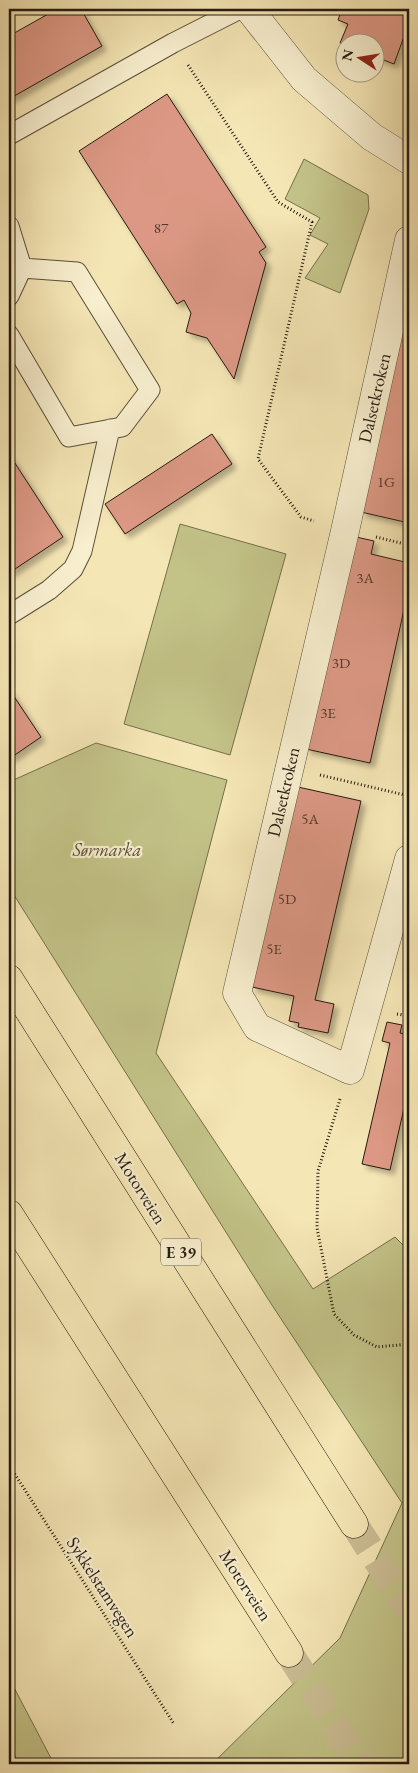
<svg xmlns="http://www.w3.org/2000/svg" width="418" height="1773" font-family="'EB Garamond',serif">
<defs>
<filter id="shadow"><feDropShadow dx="4.5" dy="4.5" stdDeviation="2.5" flood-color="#0004"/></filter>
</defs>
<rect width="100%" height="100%" fill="#f5e6b5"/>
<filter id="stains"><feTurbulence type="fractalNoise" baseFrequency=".004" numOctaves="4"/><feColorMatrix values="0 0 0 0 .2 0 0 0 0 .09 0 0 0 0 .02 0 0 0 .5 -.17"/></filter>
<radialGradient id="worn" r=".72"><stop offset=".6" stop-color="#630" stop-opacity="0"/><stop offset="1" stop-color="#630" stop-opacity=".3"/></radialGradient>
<path fill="#c3c388" stroke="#746f4c" d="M304,159L368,195L369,209L340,293L305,278L328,244L310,235L320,218L285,199Z
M180,524L286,554L230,755L124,724Z
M96,743L227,780L156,1053L313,1289L395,1237L409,1251V1764H212L340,1638L402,1503L268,1299L9,887V782Z
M9,1678L54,1764H19L9,1744Z"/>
<path fill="#dc9884" stroke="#241b10" filter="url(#shadow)" d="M57,9H81L102,46L9,99V36Z
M342,9H409V23L394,64L376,57V42H346V45L340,43L348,24L338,20Z
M167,94L266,247L259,252L266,263L234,379L207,338L186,332L191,313L184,300L177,304L79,151Z
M409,297V523L361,512Z
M212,434L232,464L125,534L105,504Z
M9,454L63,537L9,573Z
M356,537L374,541L371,554L409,563V587L370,763L306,749Z
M9,689L41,737L9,759Z
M298,787L361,801L315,1000L334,1004L328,1033L298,1027L299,1023L289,1021L294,996L252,987Z
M387,1022L402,1025L400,1033L409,1035V1086L390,1170L362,1164L390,1043L382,1041Z"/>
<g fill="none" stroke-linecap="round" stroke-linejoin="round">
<path stroke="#cbbd94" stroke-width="28" stroke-dasharray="28 14" stroke-linecap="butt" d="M354,1524L409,1610
M289,1653L360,1764"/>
<defs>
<path id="service" d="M9,135L173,43L240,9
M9,226L22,268L9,296
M9,335L69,437L122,427L150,390L77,272L22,268
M9,615L49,590L73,569L82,551L110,429"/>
<path id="minor" d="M249,9L304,79L372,137L409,160
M409,240L345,531L237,993L257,1027L350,1070L409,859"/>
<path id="motorway" d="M9,979L354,1524
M9,1214L289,1653"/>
</defs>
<use href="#service" stroke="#584e39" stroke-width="21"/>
<use href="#minor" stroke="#584e39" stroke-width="29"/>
<use href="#motorway" stroke="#241b10" stroke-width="29"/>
<path stroke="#241b10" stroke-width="3" stroke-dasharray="1 2.5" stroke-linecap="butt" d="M188,65L278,202L312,222L258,459L301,517L314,521
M376,537L409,545
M320,775L409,796
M397,1014L409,1016
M340,1099L318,1171L317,1228L334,1314L354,1335L377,1347L409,1344
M9,1465L174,1724"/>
<use href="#service" stroke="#f8efcf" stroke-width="19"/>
<use href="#minor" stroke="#f8efcf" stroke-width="28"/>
<use href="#motorway" stroke="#f5e6b5" stroke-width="28"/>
</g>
<g text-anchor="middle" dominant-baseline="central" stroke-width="4.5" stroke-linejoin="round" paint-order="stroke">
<g font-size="15" fill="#523a2d">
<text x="161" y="227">87</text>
<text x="386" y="481">1G</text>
<text x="365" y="577">3A</text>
<text x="341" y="662">3D</text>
<text x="328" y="712">3E</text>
<text x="310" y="818">5A</text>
<text x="287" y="898">5D</text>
<text x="274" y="948">5E</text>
</g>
<rect fill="#f8efcf" stroke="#645b49" stroke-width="1" x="161" y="1238.5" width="40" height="27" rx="4"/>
<g font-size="16" font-weight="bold" fill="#241b10">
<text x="181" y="1252">E 39</text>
</g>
<g font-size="18" fill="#241b10" stroke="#f8efcf">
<text transform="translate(374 398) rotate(-77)">Dalsetkroken</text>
<text transform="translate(283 792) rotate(-77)">Dalsetkroken</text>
<text transform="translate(141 1188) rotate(58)">Motorveien</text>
<text transform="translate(246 1585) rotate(57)">Motorveien</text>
<text transform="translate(103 1587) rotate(57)">Sykkelstamvegen</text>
</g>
<g font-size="18" font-style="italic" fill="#544d34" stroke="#f8efcf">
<text x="107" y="849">Sørmarka</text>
</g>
</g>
<rect width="418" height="1773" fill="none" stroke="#f5e6b5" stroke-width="30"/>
<rect x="10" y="10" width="398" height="1753" fill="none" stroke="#241b10" stroke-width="2.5"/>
<rect x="15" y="15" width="388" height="1743" fill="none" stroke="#241b10"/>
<g transform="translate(360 58) rotate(282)"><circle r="24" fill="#f8efcf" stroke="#a39a83"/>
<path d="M0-4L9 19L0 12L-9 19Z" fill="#8f2418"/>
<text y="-8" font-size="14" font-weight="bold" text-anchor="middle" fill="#241b10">N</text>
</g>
<rect width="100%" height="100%" filter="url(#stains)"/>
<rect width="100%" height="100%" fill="url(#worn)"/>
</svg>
